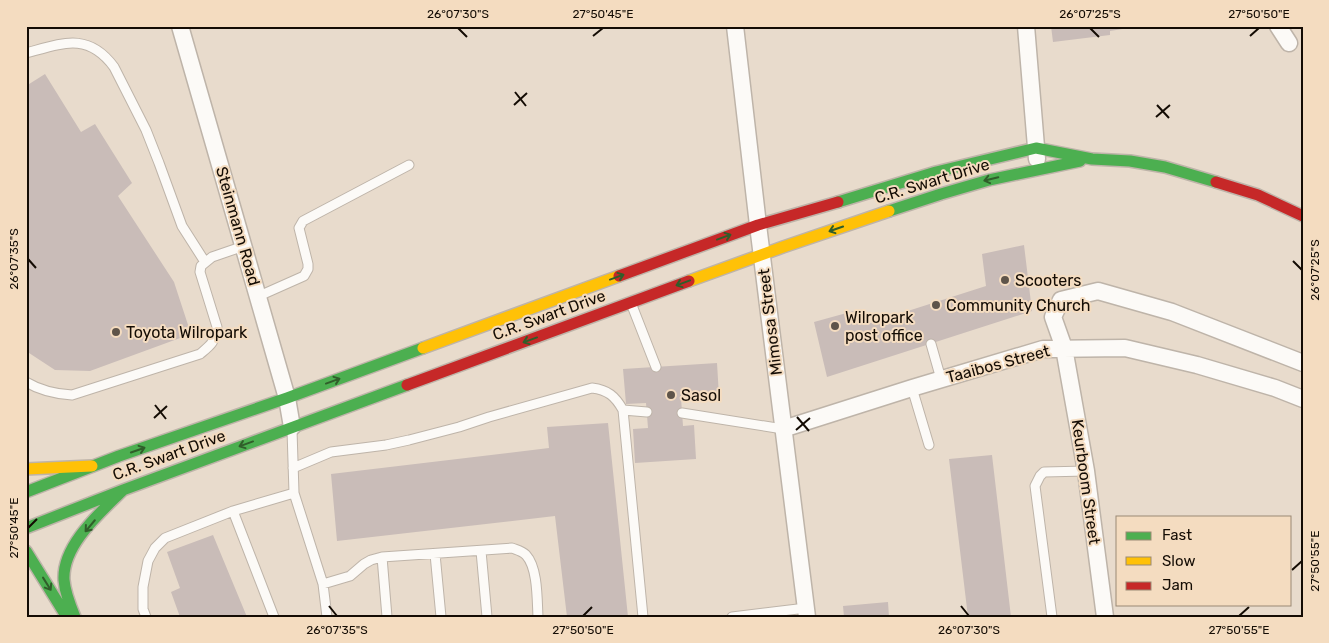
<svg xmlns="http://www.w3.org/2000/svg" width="1329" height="643" font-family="Rubik,sans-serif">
<rect width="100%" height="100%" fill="#e8dbcc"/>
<path fill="#c9bcb8" d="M1051,26H1135V27L1110,31V35L1053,42Z
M45,74L81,132L95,124L132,183L118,196L174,282L191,334L90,371L55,370L26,351V86Z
M1024,245L1032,311L827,377L814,322L861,309L864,325L986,286L982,254Z
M717,363L719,396L681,398L683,426L694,425L696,459L635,463L633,429L648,428L646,403L626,404L623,369Z
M608,423L628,617H567L555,516L337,541L331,474L549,448L547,427Z
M992,455L1011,617H968L949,459Z
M213,535L247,617H180L171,592L180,588L167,552Z
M888,602L889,617H844L843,606Z"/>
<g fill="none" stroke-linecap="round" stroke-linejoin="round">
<defs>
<path id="lane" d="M26,53C63,43 88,32 114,67L146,130L159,163L182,226L205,262
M259,296L304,276L308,269V264L299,228L303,221L409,165
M631,303L656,367
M931,344L941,379
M26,382C41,391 55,394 72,395L200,354C212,344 214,343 217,327L200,272L201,266L212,257L244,246
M912,388L929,445
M623,410L647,412
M682,413L783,429
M292,430L294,493L323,584L350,576L364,564L371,560L382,557L512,548C517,550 522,551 526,555C538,568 537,600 538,617
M293,468L331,452L386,445L409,440L459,427L489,417L592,388C608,390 615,396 623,410L643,617
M481,551L487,617
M435,554L441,617
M382,557L387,617
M323,584L327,617
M146,617L143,609V587L148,561L155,548L165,538L233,511
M274,617L233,511L294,493
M732,617L806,608
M1052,617L1035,486L1040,476L1044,472L1086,471"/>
<path id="street" d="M180,26L287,398L292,427
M735,26L758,225L807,617
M1026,26L1037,159
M1278,26L1289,43
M783,429L912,388L1043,349L1125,348L1197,365L1275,388L1303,399
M1105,617L1086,471L1064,348L1053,317L1061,300L1098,291L1172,312L1303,363"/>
<path id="fast" d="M838,202L936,172L1036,148L1092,159L1130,161L1165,167L1216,182
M889,211L941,194L989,180L1080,161
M26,492L119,456L287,398L423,348
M26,528L123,490L407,385
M26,551L65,614
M75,617C70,605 65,593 64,580C62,545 101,512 123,490"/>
<path id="slow" d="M689,281L783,247L889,211
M423,348L619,276
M26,469L92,466"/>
<path id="jam" d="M1216,182L1258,195L1303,216
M619,276L758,225L838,202
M407,385L689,281"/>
</defs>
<use href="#lane" stroke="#beb4a9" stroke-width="11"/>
<use href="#street" stroke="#beb4a9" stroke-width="19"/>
<use href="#fast" stroke="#beb4a9" stroke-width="14"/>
<use href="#slow" stroke="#beb4a9" stroke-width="14"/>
<use href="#jam" stroke="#beb4a9" stroke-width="14"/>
<use href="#lane" stroke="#fcfaf7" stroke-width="9"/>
<use href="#street" stroke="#fcfaf7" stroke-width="16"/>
<use href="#fast" stroke="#4caf50" stroke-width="11"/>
<use href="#slow" stroke="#ffc107" stroke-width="11"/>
<use href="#jam" stroke="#c62828" stroke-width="11"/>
</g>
<defs><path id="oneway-shaft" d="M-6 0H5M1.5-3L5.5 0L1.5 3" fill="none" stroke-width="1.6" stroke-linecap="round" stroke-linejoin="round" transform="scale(1.25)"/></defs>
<g stroke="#305e2a">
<use href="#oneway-shaft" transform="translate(991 179) rotate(166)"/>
<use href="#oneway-shaft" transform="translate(836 229) rotate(161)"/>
<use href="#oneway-shaft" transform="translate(724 237) rotate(-20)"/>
<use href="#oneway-shaft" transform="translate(617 277) rotate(-20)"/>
<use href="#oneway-shaft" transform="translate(683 283) rotate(160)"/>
<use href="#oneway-shaft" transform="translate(530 340) rotate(160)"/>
<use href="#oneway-shaft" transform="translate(333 381) rotate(-20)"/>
<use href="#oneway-shaft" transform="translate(246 444) rotate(160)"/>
<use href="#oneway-shaft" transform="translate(138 450) rotate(-19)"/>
<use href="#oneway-shaft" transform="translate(90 526) rotate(130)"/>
<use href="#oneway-shaft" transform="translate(47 584) rotate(58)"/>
</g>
<path fill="none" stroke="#140c04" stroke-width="2" d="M458,28L467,37M1090,28L1099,37M593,36L603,28M1250,36L1259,28M515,92L526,106M514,105L527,93M1157,105L1169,118M1156,117L1170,105M28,259L36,268M1293,261L1302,270M155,405L166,419M797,417L809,431M154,418L167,406M796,430L810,418M28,528L37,519M1292,570L1302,561M329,606L337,616M961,606L969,616M583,616L592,607M1239,616L1249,607"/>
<g fill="#5e544a" stroke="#f4dcc0" stroke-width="2">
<circle cx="1005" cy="280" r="5"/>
<circle cx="936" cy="305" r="5"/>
<circle cx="835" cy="326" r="5"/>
<circle cx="116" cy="332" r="5"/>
<circle cx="671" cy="395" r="5"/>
</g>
<g text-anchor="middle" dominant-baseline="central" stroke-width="4" stroke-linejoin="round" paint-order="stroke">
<g font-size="16" fill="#140c04" stroke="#f4dcc0">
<text transform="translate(932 181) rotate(-17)">C.R. Swart Drive</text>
<text transform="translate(238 226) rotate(74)">Steinmann Road</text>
<text transform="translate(549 315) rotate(-20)">C.R. Swart Drive</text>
<text transform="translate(770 322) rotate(-97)">Mimosa Street</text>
<text transform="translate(998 364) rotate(-15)">Taaibos Street</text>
<text transform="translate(169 455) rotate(-20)">C.R. Swart Drive</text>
<text transform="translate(1086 482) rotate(82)">Keurboom Street</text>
</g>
<g font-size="16" fill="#140c04" stroke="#f4dcc0" text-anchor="start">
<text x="1015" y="280">Scooters</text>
<text x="946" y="305">Community Church</text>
<text x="845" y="317">Wilropark<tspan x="845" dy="18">post office</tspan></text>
<text x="126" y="332">Toyota Wilropark</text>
<text x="681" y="395">Sasol</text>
</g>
</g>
<rect width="1329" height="643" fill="none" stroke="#f4dcc0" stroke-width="55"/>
<rect x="1116" y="516" width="175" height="90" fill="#f4dcc0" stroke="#9a8975"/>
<rect x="1126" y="532" width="25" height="8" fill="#4caf50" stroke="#9a8975"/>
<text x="1162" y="540" font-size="15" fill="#140c04">Fast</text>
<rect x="1126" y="557" width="25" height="8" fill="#ffc107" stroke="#9a8975"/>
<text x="1162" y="566" font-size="15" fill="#140c04">Slow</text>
<rect x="1126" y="582" width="25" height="8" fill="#c62828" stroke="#9a8975"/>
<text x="1162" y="590" font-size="15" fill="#140c04">Jam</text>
<rect x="28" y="28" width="1274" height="588" fill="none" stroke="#140c04" stroke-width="2"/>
<g font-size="12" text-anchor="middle" fill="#140c04">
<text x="458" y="18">26°07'30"S</text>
<text x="603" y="18">27°50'45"E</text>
<text x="1090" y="18">26°07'25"S</text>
<text x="1259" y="18">27°50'50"E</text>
<text transform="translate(14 259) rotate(-90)" y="4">26°07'35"S</text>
<text transform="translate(1315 270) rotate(-90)" y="4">26°07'25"S</text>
<text transform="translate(14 528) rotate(-90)" y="4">27°50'45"E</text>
<text transform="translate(1315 561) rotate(-90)" y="4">27°50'55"E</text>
<text x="337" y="634">26°07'35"S</text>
<text x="583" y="634">27°50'50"E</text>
<text x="969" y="634">26°07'30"S</text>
<text x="1239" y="634">27°50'55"E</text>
</g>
</svg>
